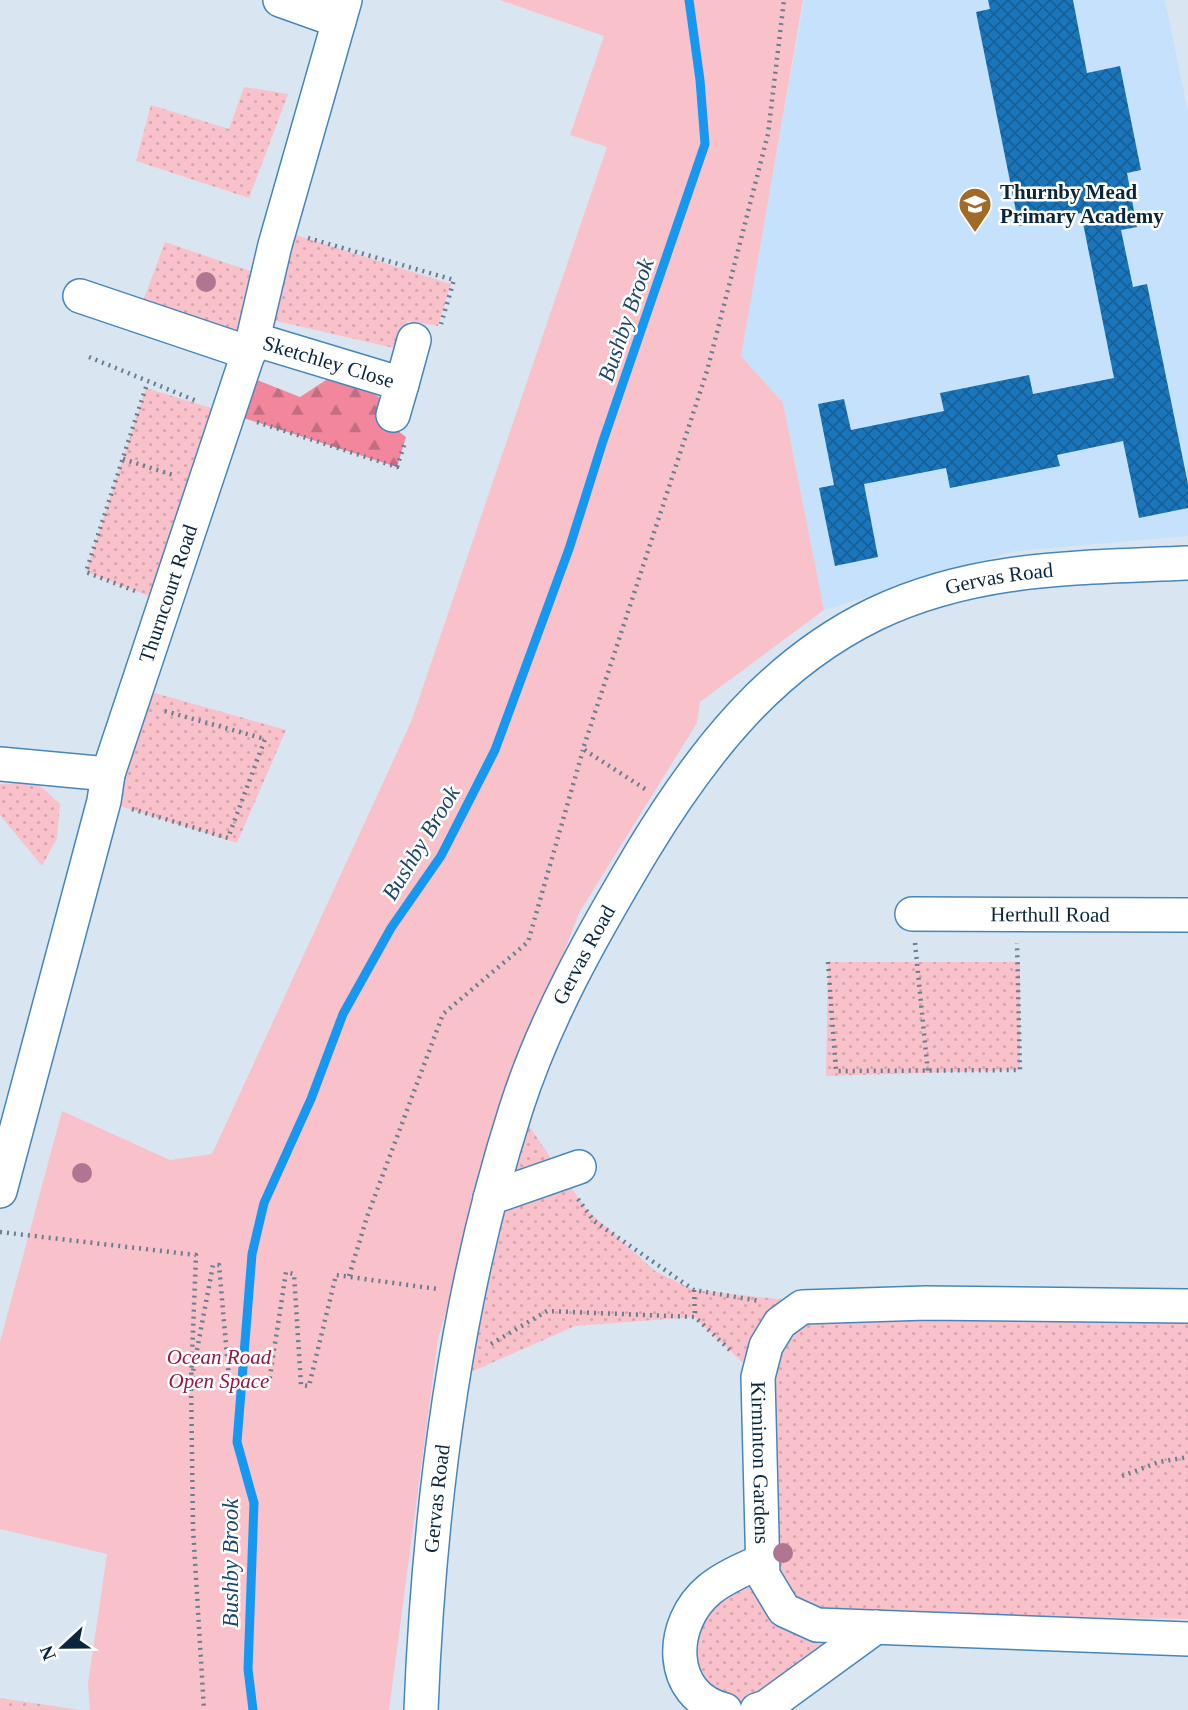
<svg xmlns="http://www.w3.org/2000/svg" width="1188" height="1710" font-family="Georgia,serif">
<defs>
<pattern id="grass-dots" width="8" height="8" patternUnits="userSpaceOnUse" patternTransform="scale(1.75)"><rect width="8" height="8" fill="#f9c1ca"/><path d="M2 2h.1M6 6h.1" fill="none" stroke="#d4a6ae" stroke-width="1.8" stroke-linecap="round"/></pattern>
<pattern id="forest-firs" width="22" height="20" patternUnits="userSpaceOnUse" patternTransform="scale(1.75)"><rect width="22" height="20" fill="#f2869d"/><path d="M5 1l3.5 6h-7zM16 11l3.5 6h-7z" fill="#c26d81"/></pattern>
<pattern id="building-cross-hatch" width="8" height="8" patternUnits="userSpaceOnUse" patternTransform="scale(1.75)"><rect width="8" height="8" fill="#1a75ba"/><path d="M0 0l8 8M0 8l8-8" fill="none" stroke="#156098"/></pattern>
</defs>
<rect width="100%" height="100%" fill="#d9e6f2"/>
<path fill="#c5e1fc" d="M804,0H1165L1188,112V536L1015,551L824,610L783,403L740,356Z"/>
<path fill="url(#grass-dots)" d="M244,87L288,94L249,198L136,161L151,105L229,129Z
M280,230L451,284L438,326L408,321L394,348L259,317L253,339L142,304L165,242L268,277Z
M146,388L228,413L165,602L86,572Z
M137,688L286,730L237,843L104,801Z
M36,782L60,804L57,838L42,866L0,815V784Z
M828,962H1020V1070L826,1076Z
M516,1107L586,1209L655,1271L694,1290L779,1299L802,1307L754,1373L694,1317L575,1326L453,1380Z
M813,1315L1188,1322V1619L884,1614L817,1609L792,1596L772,1576L773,1382L777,1347Z
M737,1572L784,1610L876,1627L755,1710L718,1708L681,1632Z
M0,1698L80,1710H0Z"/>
<path fill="url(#forest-firs)" d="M346,367L387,405L390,425L406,437L397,467L228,413L242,374L300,397Z"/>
<path fill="#f9c1ca" d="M500,0H803L741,356L783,403L824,610L700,702L697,723L579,913L505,1106L438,1339L389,1710H90L88,1684L107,1554L0,1529V1342L62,1111L170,1160L212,1154L411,722L607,147L570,135L604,36Z"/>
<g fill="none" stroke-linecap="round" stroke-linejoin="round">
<path stroke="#1697f0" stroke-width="9" d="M253,1710L248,1669L254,1503L237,1442L252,1254L264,1203L311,1099L343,1014L391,928L441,856L495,750L569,549L603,441L705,144L700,80L689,0"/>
</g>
<path fill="url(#building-cross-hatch)" d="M988,0H1073L1087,73L1120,66L1141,170L1127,173L1137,227L1121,230L1133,287L1147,284L1188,484V508L1139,518L1123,441L1057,455L1060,466L950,488L946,468L864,484L878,557L835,566L819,488L834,485L818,404L844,399L851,430L944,411L940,393L1029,375L1033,394L1114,378L1081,213L1019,226L976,12L990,9Z"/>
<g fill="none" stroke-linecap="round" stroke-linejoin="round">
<defs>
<g id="minor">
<path d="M280,0L339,21"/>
<path d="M80,296L249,353"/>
<path id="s1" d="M253,339L402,384L414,340"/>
<path d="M393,415L402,384"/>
<path d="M0,764L108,774"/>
<path id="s2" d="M912,914L1188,915"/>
<path id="s3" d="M0,1191L104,801L108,774L253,339L275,245L345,0"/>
<path d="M490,1198L579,1167"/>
<path id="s4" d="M1188,1306L926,1303L802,1307L780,1323L766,1346L758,1377L763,1575L784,1610L817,1625L1188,1639"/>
<path id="s5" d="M421,1710C429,1509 454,1301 516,1109C545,1018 594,932 643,850C702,753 770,665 875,614C976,566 1078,568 1188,563"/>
<path d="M725,1710C667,1696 668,1623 710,1589C725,1577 744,1569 762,1561"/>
<path d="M757,1710L766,1707L876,1627"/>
</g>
</defs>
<use href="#minor" stroke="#4686be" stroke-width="36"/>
<path stroke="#697e90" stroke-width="4.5" stroke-dasharray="2 5" stroke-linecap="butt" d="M308,238L454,280L441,324
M89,357L199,402
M257,422L397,467L405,442
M123,459L176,476
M135,591L86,572L147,384
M645,789L583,749L707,371L768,134L784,0
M132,809L228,838L265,739L161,710
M915,943L928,1073
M828,962L836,1071L1020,1070L1017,943
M578,1199L594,1221L694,1290L760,1301
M0,1232L196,1255L191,1382L213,1265H219L229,1379L269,1383L286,1272L294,1274L301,1385L309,1386L336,1275L437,1289
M349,1276L367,1217L443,1014L528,942L583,750
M694,1290L695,1317
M491,1344L547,1311L695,1317L732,1352
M191,1382L193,1528L204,1710
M1122,1476L1159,1462L1188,1457"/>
<use href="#minor" stroke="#fff" stroke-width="33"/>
</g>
<g fill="#b27591">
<circle cx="206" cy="282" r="10"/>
<circle cx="82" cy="1173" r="10"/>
<circle cx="783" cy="1553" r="10"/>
</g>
<defs>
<symbol id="school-pin" viewBox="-11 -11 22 30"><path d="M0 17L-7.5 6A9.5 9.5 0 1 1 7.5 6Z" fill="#a16a26" stroke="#fff"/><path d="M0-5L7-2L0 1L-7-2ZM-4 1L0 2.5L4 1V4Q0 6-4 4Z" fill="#fff"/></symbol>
</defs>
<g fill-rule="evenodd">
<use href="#school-pin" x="956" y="185" width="38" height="52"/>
</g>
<g text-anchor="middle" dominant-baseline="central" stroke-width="5" stroke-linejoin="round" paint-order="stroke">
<g font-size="21" font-weight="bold" fill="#0a263d" stroke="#fff" text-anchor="start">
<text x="1000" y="192">Thurnby Mead<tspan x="1000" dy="24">Primary Academy</tspan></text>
</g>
<g font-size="21" fill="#0a263d" stroke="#fff">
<text stroke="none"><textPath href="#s1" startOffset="79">Sketchley Close</textPath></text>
<text stroke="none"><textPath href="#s5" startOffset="1365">Gervas Road</textPath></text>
<text stroke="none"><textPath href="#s3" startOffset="621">Thurncourt Road</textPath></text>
<text stroke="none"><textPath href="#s2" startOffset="138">Herthull Road</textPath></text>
<text stroke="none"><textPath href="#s5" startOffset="779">Gervas Road</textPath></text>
<text stroke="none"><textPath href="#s4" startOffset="558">Kirminton Gardens</textPath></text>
<text stroke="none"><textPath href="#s5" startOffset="212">Gervas Road</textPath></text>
</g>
<g font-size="21" font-style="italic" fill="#931842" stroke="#fff">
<text x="219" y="1357">Ocean Road<tspan x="219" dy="24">Open Space</tspan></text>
</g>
<g font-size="23" font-style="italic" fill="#1b476b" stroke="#fff">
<text transform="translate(626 320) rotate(-71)">Bushby Brook</text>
<text transform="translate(421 843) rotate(-59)">Bushby Brook</text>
<text transform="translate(230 1563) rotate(-90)">Bushby Brook</text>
</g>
</g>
<g transform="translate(63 1647) rotate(248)" stroke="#ffffff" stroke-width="5" paint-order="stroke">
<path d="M0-5L12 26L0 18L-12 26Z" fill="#0a263d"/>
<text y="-10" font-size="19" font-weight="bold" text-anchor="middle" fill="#0a263d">N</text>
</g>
</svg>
